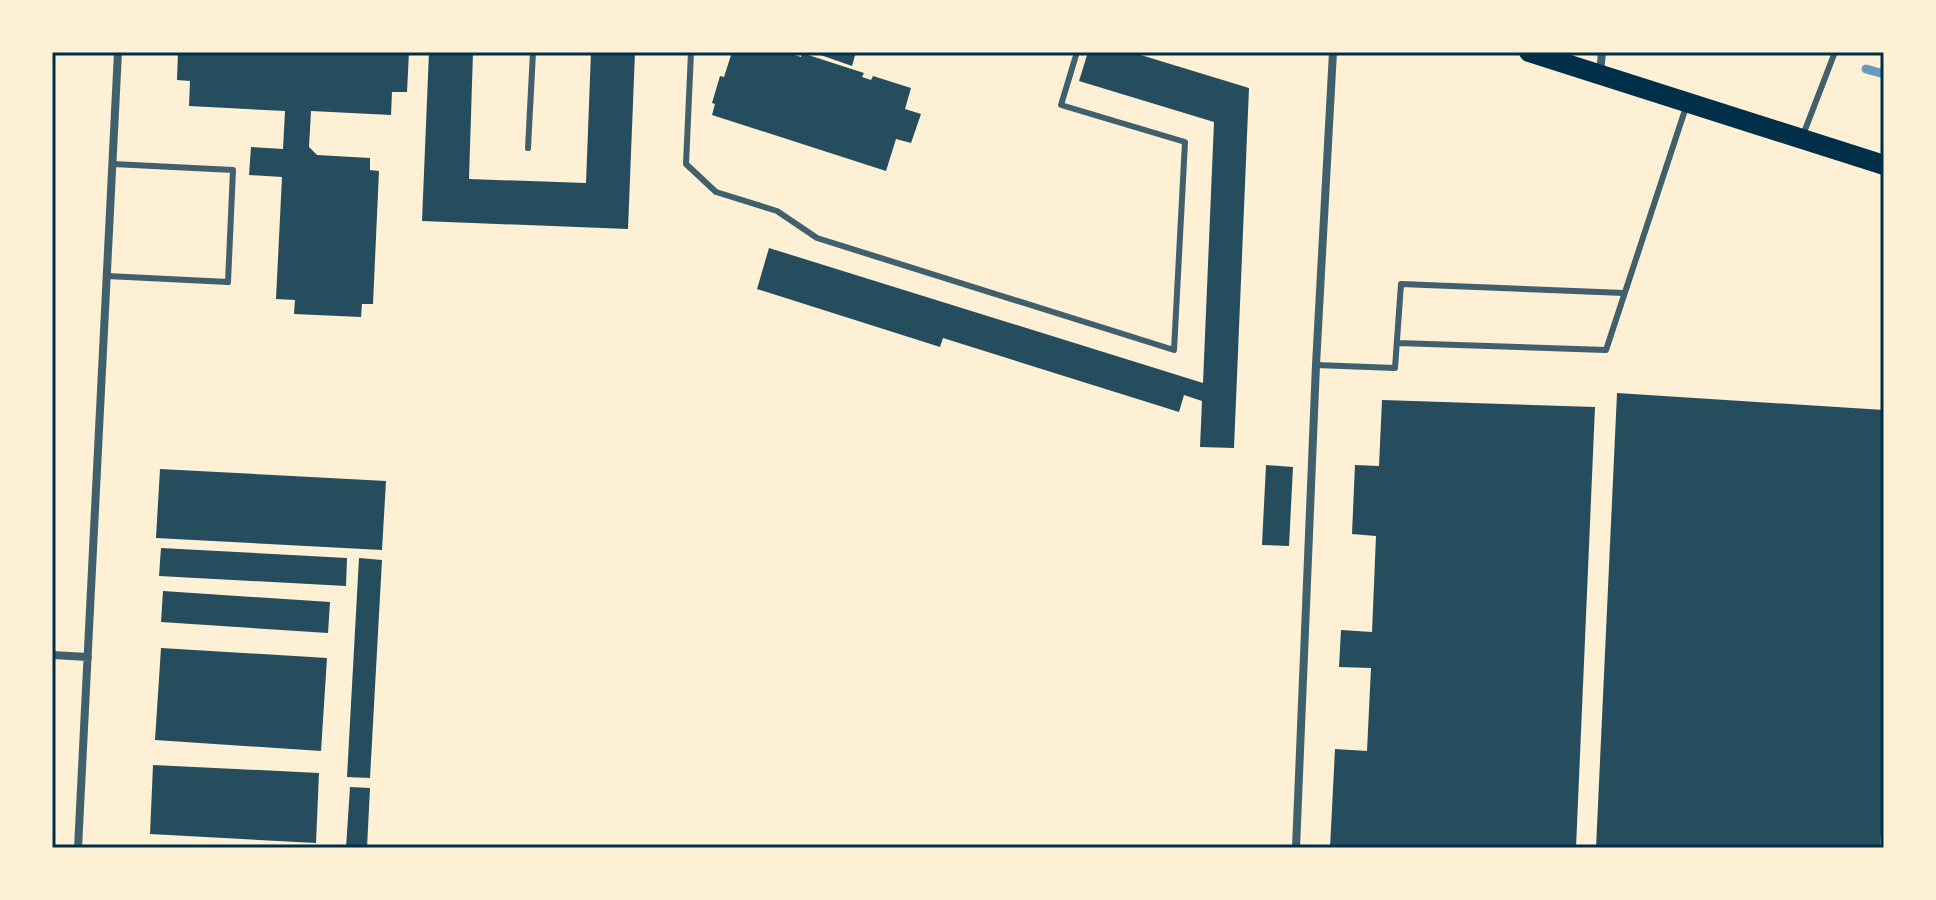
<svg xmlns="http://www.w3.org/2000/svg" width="1936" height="900" font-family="Cabin,sans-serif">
<rect width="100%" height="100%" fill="#fdf0d5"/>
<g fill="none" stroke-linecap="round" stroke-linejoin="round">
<path stroke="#669bbc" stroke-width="9" d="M1866,69L1884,74"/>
</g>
<path fill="#264d5e" d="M178,52H409L407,92H392L391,115L311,111L309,147L317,155L370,158V170L379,171L373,304H362L361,317L294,314L295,300L276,299L282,177L249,175L251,147L283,149L285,111L189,106L190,81L177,80Z
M429,52H473L469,179L586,183L591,52H635L628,229L422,221Z
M732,52H792V54L801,57L802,53L864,73L862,77L871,80L873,76L911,88L905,109L921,114L911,143L896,139L886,171L712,115L715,104L712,103L720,76L724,77Z
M812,52H856L852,66Z
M1088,52H1131L1249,88L1234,448L1200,447L1202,401L1184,395L1179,412L943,338L940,347L757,289L769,248L1203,383L1214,122L1079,81Z
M1617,393L1884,410V817H1882L1880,848H1596Z
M1382,400L1595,407L1576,848H1330L1335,749L1367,751L1371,668L1339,667L1341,630L1372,632L1376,536L1352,534L1355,465L1379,466Z
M1266,465L1293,467L1289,546L1262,545Z
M160,469L386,481L382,550L156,538Z
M161,548L347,558L346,586L159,576Z
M359,558L382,560L370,778L347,777Z
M163,591L330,602L328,633L161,622Z
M161,648L327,658L321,751L155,740Z
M153,765L319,773L316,843L150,834Z
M350,787L370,788L367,848H346Z"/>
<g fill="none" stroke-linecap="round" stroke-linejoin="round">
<path stroke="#3f606c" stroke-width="6" d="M691,52L686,164L716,192L777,211L817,238L1174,350L1185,142L1061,105L1077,52
M1803,135L1835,52
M528,148L533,52
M107,276L228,282L233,170L113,164
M1397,343L1606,350L1686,107
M1316,365L1395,368L1401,284L1624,293"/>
<path stroke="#3f606c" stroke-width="8" d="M1600,74L1602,52
M52,655L88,657
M78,848L118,52
M1296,848L1316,365L1333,52"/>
<path stroke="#003049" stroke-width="20" d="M1529,52L1884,165"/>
</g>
<rect width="1936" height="900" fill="none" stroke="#fdf0d5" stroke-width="108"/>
<rect x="54" y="54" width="1828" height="792" fill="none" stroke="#003049" stroke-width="3"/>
</svg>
